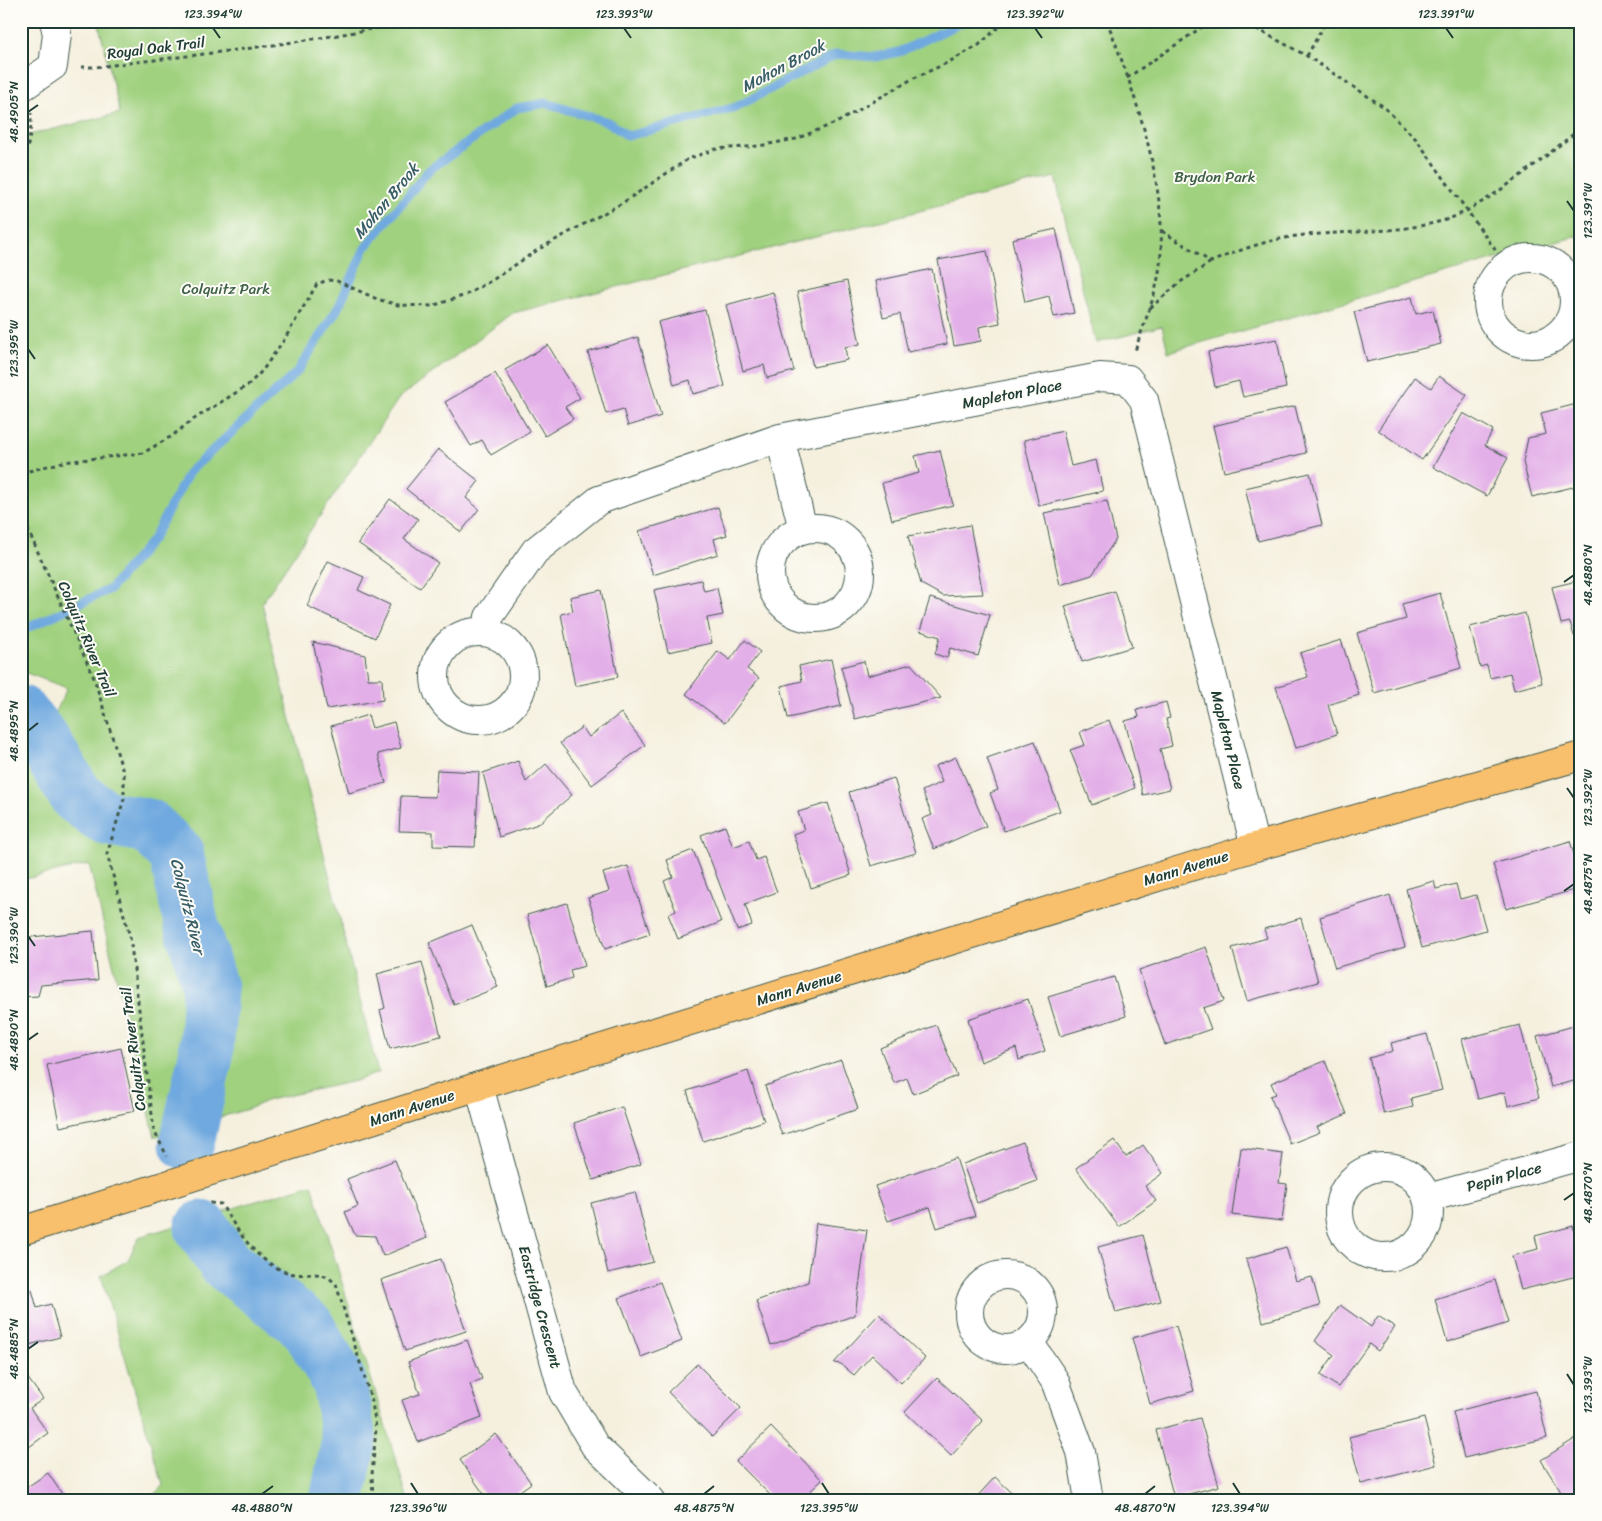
<svg xmlns="http://www.w3.org/2000/svg" width="1602" height="1521" font-family="Sriracha,sans-serif">
<rect width="100%" height="100%" fill="#fdfcf7"/>
<filter id="ink" filterUnits="userSpaceOnUse"><feTurbulence type="fractalNoise" baseFrequency=".02" numOctaves="2"/><feDisplacementMap in="SourceGraphic" scale="10" xChannelSelector="R" yChannelSelector="G"/><feConvolveMatrix kernelMatrix="1 2 1 2 8 2 1 2 1" color-interpolation-filters="sRGB"/></filter>
<filter id="wash" filterUnits="userSpaceOnUse"><feTurbulence type="fractalNoise" baseFrequency=".0096" numOctaves="4" result="noise"/><feDisplacementMap in="SourceGraphic" scale="20" xChannelSelector="R" yChannelSelector="G"/><feGaussianBlur stdDeviation="1.12" result="paint"/><feColorMatrix in="noise" values="0 0 0 0 0 0 0 0 0 0 0 0 0 0 0 0 0 1.4 0 .05"/><feComposite in="paint" operator="in"/></filter>
<g filter="url(#wash)">
<rect width="100%" height="100%" fill="#f5f0de"/>
<path fill="#a0d17f" stroke="#60875a" d="M98,21H1581V235L1168,352L1162,326L1096,343L1055,177L513,313L399,398L262,603L378,1073L355,1081L268,1100L251,1108L155,1137L89,864L21,880V773L35,757L67,688L21,671V137L120,113Z
M312,1184L408,1500H151L163,1485L101,1276L128,1260L139,1237Z"/>
<g fill="none" stroke-linecap="round" stroke-linejoin="round">
<path stroke="#6fa9df" stroke-width="9" d="M21,631L110,589L153,539L189,472L297,372L338,308L365,248L429,170L517,108L546,103L608,122L628,136L736,107L837,54L875,57L899,52L965,21"/>
<path stroke="#6fa9df" stroke-width="55" d="M21,713L41,738L77,797L106,818L148,826L176,853L192,927L210,988L206,1055L187,1143
M202,1228L225,1263L307,1326L339,1381L349,1440L337,1500"/>
</g>
<g id="blocks">
<path fill="#e3afe8" d="M1056,229L1074,313L1054,317L1049,296L1025,302L1012,239Z
M987,251L1000,323L979,327L981,341L954,346L938,260Z
M932,269L947,344L908,352L900,314L883,318L876,281Z
M847,281L860,344L845,347L847,360L813,367L797,292Z
M773,292L794,371L767,378L764,365L743,371L726,305Z
M1412,297L1416,314L1433,310L1441,344L1367,362L1354,312Z
M705,310L725,386L693,394L690,380L674,385L658,322Z
M638,337L661,416L628,426L623,409L606,414L588,352Z
M1277,339L1286,388L1243,397L1239,381L1215,387L1208,352Z
M548,345L580,398L565,407L573,419L545,436L505,370Z
M495,373L530,432L491,455L482,440L471,446L445,402Z
M1439,376L1467,395L1422,460L1378,430L1415,377L1431,388Z
M1581,403V485L1532,497L1523,462L1528,438L1546,434L1541,413Z
M1295,406L1306,453L1224,472L1213,426Z
M1463,413L1493,430L1485,445L1508,458L1487,496L1433,467Z
M1063,431L1071,466L1096,460L1103,491L1039,506L1024,440Z
M438,449L479,481L466,498L479,509L461,532L406,489Z
M940,450L953,505L892,520L882,483L919,473L915,456Z
M1310,473L1322,525L1258,541L1245,488Z
M390,499L418,519L404,539L438,563L420,588L358,543Z
M1107,501L1116,539L1092,575L1060,585L1044,513Z
M718,507L727,535L714,539L718,554L653,575L639,531Z
M970,525L983,594L943,596L921,584L908,536Z
M328,561L364,577L358,590L390,605L375,638L307,606Z
M701,580L704,591L717,588L723,615L707,618L712,643L668,652L654,590Z
M1581,580V634L1574,636L1570,622L1561,624L1552,587Z
M601,590L618,677L575,686L561,614L573,611L570,597Z
M1115,591L1132,647L1082,662L1065,606Z
M1440,593L1461,668L1374,693L1357,633L1406,619L1402,604Z
M930,598L990,615L978,656L950,648L947,658L935,654L940,637L920,631Z
M1525,613L1542,683L1514,690L1510,673L1490,678L1487,665L1480,667L1470,627Z
M745,640L760,652L747,669L759,678L725,723L686,694L718,651L730,660Z
M1341,640L1359,695L1328,705L1337,734L1296,748L1276,687L1308,677L1300,653Z
M313,642L365,655L368,679H382L383,700L327,709Z
M831,659L841,706L788,718L781,686L802,681L799,666Z
M864,661L867,676L911,664L941,698L855,719L841,667Z
M1166,702L1170,718L1166,719L1172,746L1160,749L1170,789L1143,795L1125,721L1139,717L1137,710Z
M621,713L645,745L592,785L560,743L582,727L589,737Z
M368,715L372,728L394,722L401,748L378,754L386,783L349,793L331,726Z
M1109,720L1135,788L1092,805L1070,750L1085,745L1080,732Z
M1035,741L1060,811L1004,831L990,793L998,790L987,758Z
M956,757L986,826L934,849L922,819L932,815L922,791L942,782L935,766Z
M518,761L526,782L546,764L572,795L538,824L499,837L483,773Z
M437,770L479,772L475,847L433,846V832L399,831L401,796L435,797Z
M894,778L916,853L871,866L849,792Z
M828,803L851,875L811,888L793,834L804,830L798,812Z
M725,826L733,847L749,841L756,860L764,857L777,892L745,904L752,925L737,930L701,835Z
M1570,841L1581,878V888L1506,909L1493,864Z
M693,850L721,922L678,939L668,914L676,911L664,881L673,877L667,860Z
M628,866L650,934L605,949L588,898L609,891L603,873Z
M1434,881L1436,889L1456,884L1460,899L1476,895L1486,930L1422,948L1406,889Z
M1390,895L1405,947L1335,968L1320,917Z
M567,903L585,966L570,970L572,978L547,986L527,915Z
M1301,918L1318,982L1247,1001L1232,948L1267,938L1264,929Z
M472,925L498,987L454,1005L429,943Z
M93,931L98,980L41,985L38,996L21,997V938Z
M1206,947L1224,1001L1203,1008L1211,1029L1165,1045L1139,970Z
M422,962L441,1036L390,1049L380,1010L385,1008L377,974Z
M1114,977L1126,1016L1060,1036L1048,997Z
M1028,999L1045,1051L1019,1060L1016,1048L981,1062L968,1019Z
M1581,1024V1079L1551,1087L1537,1036Z
M936,1025L957,1076L913,1094L907,1078L894,1083L880,1048Z
M1520,1025L1539,1098L1508,1106L1505,1092L1478,1099L1462,1039Z
M1427,1034L1442,1090L1411,1098L1413,1107L1384,1114L1369,1058L1393,1051L1391,1043Z
M121,1048L135,1111L60,1127L47,1065Z
M841,1060L858,1109L782,1135L765,1086Z
M1325,1061L1347,1114L1317,1127L1320,1132L1290,1144L1270,1096L1276,1094L1271,1083Z
M748,1071L764,1121L703,1141L687,1091Z
M622,1107L641,1164L593,1180L574,1123Z
M1114,1140L1126,1157L1143,1145L1163,1173L1145,1186L1156,1201L1119,1227L1076,1168Z
M1023,1142L1037,1181L977,1203L963,1164Z
M1241,1148L1283,1154L1279,1183L1287,1184L1282,1221L1232,1215Z
M956,1158L975,1216L937,1228L930,1207L888,1221L875,1186Z
M395,1160L427,1238L383,1256L375,1236L355,1235L345,1212L358,1206L347,1179Z
M635,1192L653,1262L608,1273L591,1203Z
M816,1223L867,1230L855,1315L771,1345L756,1301L808,1282Z
M1573,1226L1581,1255V1275L1521,1290L1512,1256L1538,1249L1535,1236Z
M1143,1235L1161,1301L1116,1313L1098,1247Z
M1286,1247L1296,1281L1312,1277L1320,1306L1263,1322L1246,1259Z
M441,1259L466,1331L405,1351L381,1280Z
M1495,1280L1508,1323L1447,1342L1435,1299Z
M660,1282L682,1341L641,1357L619,1298Z
M32,1290L37,1308L51,1304L60,1337L21,1347V1293Z
M1340,1305L1371,1327L1378,1316L1395,1327L1378,1351L1369,1344L1338,1387L1320,1375L1334,1355L1315,1341Z
M879,1314L925,1358L901,1383L872,1355L854,1375L841,1364L834,1363Z
M1176,1326L1194,1391L1150,1404L1132,1338Z
M467,1340L482,1379L470,1384L482,1418L418,1442L402,1400L420,1394L408,1362Z
M697,1364L741,1408L712,1437L668,1392Z
M24,1373L43,1399L30,1408L48,1433L21,1453V1375Z
M937,1378L983,1421L951,1456L905,1412Z
M1536,1391L1547,1438L1464,1458L1453,1412Z
M1200,1418L1219,1486L1174,1498L1156,1430Z
M1424,1418L1436,1465L1361,1484L1349,1437Z
M771,1427L822,1480L801,1500H775L736,1461Z
M496,1434L531,1483L508,1500H488L460,1460Z
M1581,1435V1500H1566L1541,1460Z
M48,1473L66,1500H21V1491Z
M995,1477L1020,1500H974Z"/>
</g>
</g>
<g filter="url(#ink)">
<use href="#blocks" fill-opacity="0" stroke="#3f584e" stroke-width="1"/>
<g fill="none" stroke-linecap="round" stroke-linejoin="round">
<defs>
<path id="minor" d="M21,88L53,66L57,34L54,21
M1488 301a43 43 0 1 1 86 0a43 43 0 1 1-86 0Z
M780,438L803,529
M770 573a45 45 0 1 1 90 0a45 45 0 1 1-90 0Z
M435 676a44 44 0 1 1 88 0a44 44 0 1 1-88 0Z
M485,632L489,617L535,551L599,500L780,438L1100,377L1128,379L1144,400L1255,847
M479,1086L563,1392L595,1446L651,1500
M1339 1212a45 45 0 1 1 90 0a45 45 0 1 1-90 0Z
M1428,1198L1581,1156
M969 1312a37 37 0 1 1 74 0a37 37 0 1 1-74 0Z
M1029,1342L1055,1381L1081,1452L1089,1500"/>
<path id="major" d="M21,1231L479,1086L1255,847L1581,756"/>
</defs>
<use href="#minor" stroke="#3f584e" stroke-width="30"/>
<use href="#major" stroke="#3f584e" stroke-width="30"/>
<path stroke="#3f584e" stroke-width="3" stroke-dasharray="4 4" stroke-linecap="butt" d="M1107,21C1135,94 1171,193 1159,272C1155,299 1143,325 1135,351
M1242,21L1307,56L1384,107L1416,139L1506,265
M1307,56L1326,21
M81,67H96C200,54 306,44 409,21
M1127,78L1211,21
M21,161C30,147 31,130 31,113
M1162,231L1211,262C1242,249 1272,238 1306,235C1351,231 1398,233 1442,221C1482,210 1547,155 1581,128
M1150,308L1179,283L1211,262
M21,473L63,462L143,453L172,436L191,421L248,385L262,371L284,340L317,284L328,280L337,281L377,299L398,305L432,306L466,295L494,279L539,249L624,202L688,159L716,149L759,146L796,139L838,122L912,79L947,63L979,45L1005,21
M21,514L94,678L124,775V799L107,854L130,937L154,1131L167,1156
M210,1203L221,1204C238,1231 257,1264 290,1273C307,1278 320,1267 336,1284L372,1402L376,1428L372,1475L373,1500"/>
<use href="#minor" stroke="#fff" stroke-width="28"/>
<use href="#major" stroke="#f8bf6c" stroke-width="28"/>
</g>
</g>
<path fill="none" stroke="#1f3d34" stroke-width="2" d="M213,28L220,38M624,28L631,38M1035,28L1042,38M1446,28L1453,38M28,112L38,105M1567,201L1574,211M28,349L35,359M1564,582L1574,575M28,731L38,723M1567,788L1574,798M1564,891L1574,884M28,936L35,946M28,1040L38,1033M1564,1200L1574,1193M28,1349L38,1342M1567,1374L1574,1385M411,1483L418,1494M822,1483L829,1494M1233,1483L1240,1494M262,1494L273,1486M704,1494L714,1486M1145,1494L1155,1486"/>
<g text-anchor="middle" dominant-baseline="central" stroke-width="4" stroke-linejoin="round" paint-order="stroke">
<g font-size="15" fill="#1f3d34" stroke="#fdfcf7">
<text transform="translate(156 48) rotate(-7)">Royal Oak Trail</text>
<text transform="translate(1012 394) rotate(-11)">Mapleton Place</text>
<text transform="translate(87 639) rotate(67)">Colquitz River Trail</text>
<text transform="translate(1228 740) rotate(76)">Mapleton Place</text>
<text transform="translate(1186 868) rotate(-17)">Mann Avenue</text>
<text transform="translate(799 988) rotate(-17)">Mann Avenue</text>
<text transform="translate(133 1049) rotate(-97)">Colquitz River Trail</text>
<text transform="translate(412 1108) rotate(-18)">Mann Avenue</text>
<text transform="translate(1504 1177) rotate(-15)">Pepin Place</text>
<text transform="translate(540 1307) rotate(75)">Eastridge Crescent</text>
</g>
<g font-size="15" fill="#3f6247" stroke="#fdfcf7">
<text x="1215" y="177">Brydon Park</text>
<text x="226" y="289">Colquitz Park</text>
</g>
<g font-size="16" font-style="italic" fill="#375d67" stroke="#fdfcf7">
<text transform="translate(783 66) rotate(-28)">Mohon Brook</text>
<text transform="translate(386 201) rotate(-50)">Mohon Brook</text>
<text transform="translate(188 906) rotate(76)">Colquitz River</text>
</g>
</g>
<rect width="1602" height="1521" fill="none" stroke="#fdfcf7" stroke-width="55"/>
<rect x="28" y="28" width="1546" height="1466" fill="none" stroke="#1f3d34" stroke-width="2"/>
<g font-size="12" text-anchor="middle" fill="#1f3d34">
<text x="213" y="18">123.394°W</text>
<text x="624" y="18">123.393°W</text>
<text x="1035" y="18">123.392°W</text>
<text x="1446" y="18">123.391°W</text>
<text transform="translate(14 112) rotate(-90)" y="4">48.4905°N</text>
<text transform="translate(1588 211) rotate(-90)" y="4">123.391°W</text>
<text transform="translate(14 349) rotate(-90)" y="4">123.395°W</text>
<text transform="translate(1588 575) rotate(-90)" y="4">48.4880°N</text>
<text transform="translate(14 731) rotate(-90)" y="4">48.4895°N</text>
<text transform="translate(1588 798) rotate(-90)" y="4">123.392°W</text>
<text transform="translate(1588 884) rotate(-90)" y="4">48.4875°N</text>
<text transform="translate(14 936) rotate(-90)" y="4">123.396°W</text>
<text transform="translate(14 1040) rotate(-90)" y="4">48.4890°N</text>
<text transform="translate(1588 1193) rotate(-90)" y="4">48.4870°N</text>
<text transform="translate(14 1349) rotate(-90)" y="4">48.4885°N</text>
<text transform="translate(1588 1385) rotate(-90)" y="4">123.393°W</text>
<text x="262" y="1512">48.4880°N</text>
<text x="418" y="1512">123.396°W</text>
<text x="704" y="1512">48.4875°N</text>
<text x="829" y="1512">123.395°W</text>
<text x="1145" y="1512">48.4870°N</text>
<text x="1240" y="1512">123.394°W</text>
</g>
</svg>
